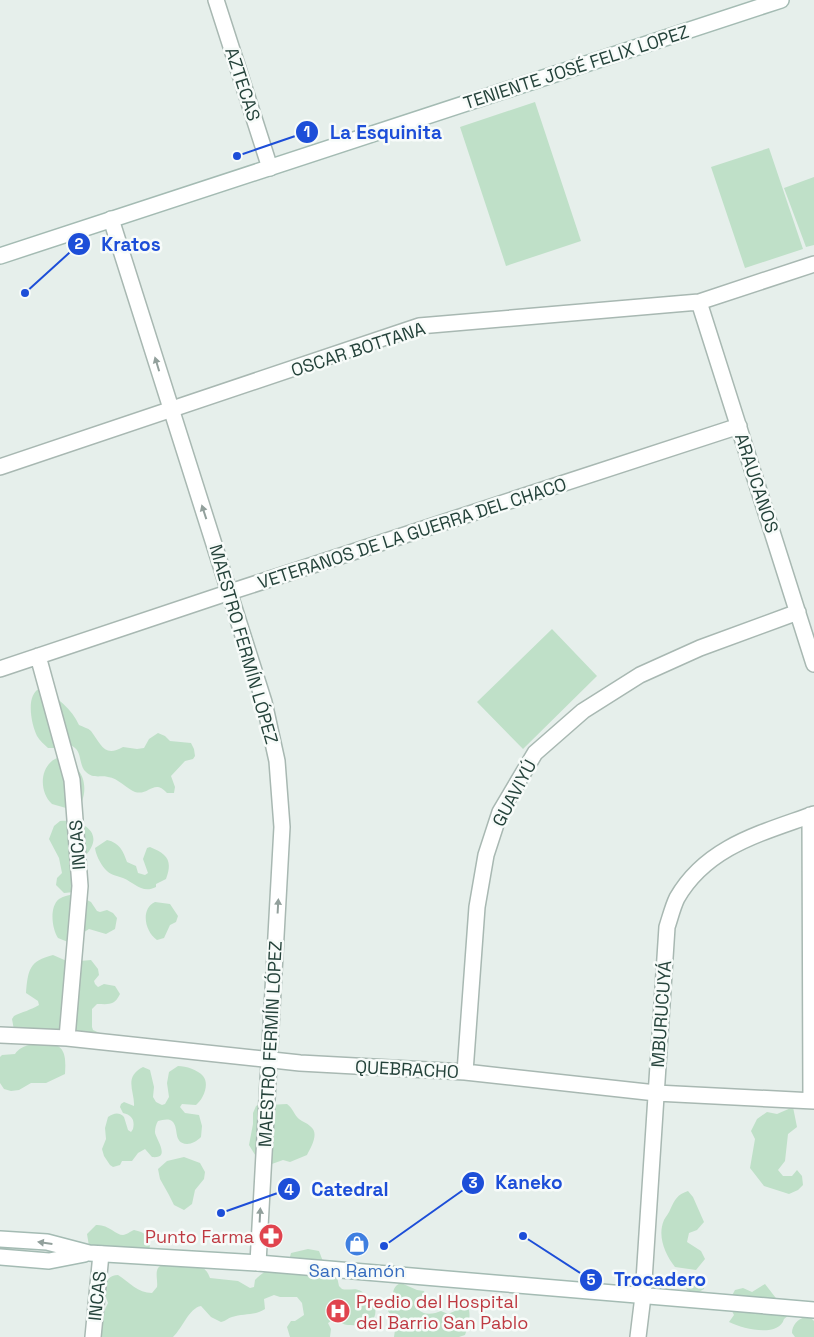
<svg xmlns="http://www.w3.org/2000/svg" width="814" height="1337" font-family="'Space Grotesk',sans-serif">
<rect width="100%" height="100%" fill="#e6efeb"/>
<path fill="#bfe0c8" d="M535,102L581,241L506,266L460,127Z
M769,148L803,249L745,268L711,167Z
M814,177V245L806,247L784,188Z
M552,629L597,676L523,749L477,702Z
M41,688C57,697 72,709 79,725C83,727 88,728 91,731C101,744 104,758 123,747L137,749L144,748L149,739L158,733L165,736L170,741L191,743L194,749L195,756L193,759L185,761L171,776L175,787L174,793H167C154,778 149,796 135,792C127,789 118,778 108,777C100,775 93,779 86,772C79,766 82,754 75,748C73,746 70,745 69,743C64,730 71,724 57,714L56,745L55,748H48C44,744 40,741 37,736C31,724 25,693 41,688Z
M57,758H61L71,768L78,770C85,778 86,791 82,801L66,808L52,804C39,792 39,766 57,758Z
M60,821C84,819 106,834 85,856H71L69,858L72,864L74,892L64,893L56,885L57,878L62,873L59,858L49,839L54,826Z
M107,840C120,843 123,851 127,862L136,866L138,873L145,875L148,873L143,859L147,848L150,847C167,854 173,860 166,879L156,884V887C142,894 135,883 123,878C117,876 110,875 105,869C100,863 96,855 95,848Z
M75,894L91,902L97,911L100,912L107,910L113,913L117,918L115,929L106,934L89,929L68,942L58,938C52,929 49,907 59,899C64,896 69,895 75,894Z
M155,902L170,904L178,916L176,922L170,925L164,938L157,940C145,932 140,909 155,902Z
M53,955L69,962L91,960L98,969L99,975L94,981L95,984L98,987L104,984L115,986L120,994C114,1006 109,1004 97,1004L92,1009V1027L93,1030L102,1034L14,1030L12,1019L14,1016C22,1012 31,1010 39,1005L38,1001L26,993C28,970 29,961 53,955Z
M47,1042C66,1045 66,1057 65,1074L46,1083H31L19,1090L11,1091L4,1089L0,1083V1057L2,1055L15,1054C23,1043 34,1045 47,1042Z
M178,1066C186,1066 198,1070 203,1076C210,1084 203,1100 196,1105L182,1104L180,1107L185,1113L199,1115L202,1126L201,1137C197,1141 192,1144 187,1144C173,1143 179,1129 173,1122C169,1118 163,1120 158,1121C156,1124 155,1128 155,1132C155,1138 172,1159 152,1157L145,1149L138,1153L132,1161H122L120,1165L113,1167L110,1165L104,1156L102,1149L106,1139L105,1128L108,1117C114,1113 119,1112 124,1117L128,1130L131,1132L133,1129C135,1120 132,1115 123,1113L120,1107L121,1104L124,1102L134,1106C135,1092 123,1077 143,1067L150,1070L154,1087L153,1097L156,1102L162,1105L165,1104L169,1097L167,1083L169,1072Z
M262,1103L269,1105L287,1104C293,1108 294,1115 299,1119C303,1122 307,1123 310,1126C320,1133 311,1147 307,1155L290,1162L283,1160L269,1165L257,1158L249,1145L253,1124V1113L256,1106Z
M793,1107L797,1127L788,1134L785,1161L778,1170L783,1176H792L797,1170L802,1176L803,1185L798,1190L789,1194L764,1186L750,1168L755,1139L751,1131L757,1119L767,1112L777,1114Z
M184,1157L200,1163L205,1172L204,1179L195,1190L192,1204L184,1210L174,1205L169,1195L160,1179L158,1169L167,1161Z
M688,1191L693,1197L704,1222L697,1230L689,1233L687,1242L701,1251L705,1259L696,1270L675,1267C665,1254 657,1236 664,1220C666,1216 669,1213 670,1210C675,1199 677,1195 688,1191Z
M96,1225C108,1224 116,1235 123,1235C126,1235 131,1231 134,1230C150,1233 153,1242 147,1256L89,1246L87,1234Z
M308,1249L319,1251L324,1264L336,1272L339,1286L342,1289C348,1291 355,1287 361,1291C384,1306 379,1329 350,1325C347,1325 345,1325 342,1323C340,1322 339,1319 337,1317L328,1323L331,1329L330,1337H290L287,1327L291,1321H295L304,1315L302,1303L297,1297H280L274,1295L264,1299L265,1309C255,1316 243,1313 232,1317C228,1318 226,1321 221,1322L211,1317L201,1306C189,1308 182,1329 173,1337H100L105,1309L108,1303L103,1289C105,1281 110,1275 118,1275C129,1282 138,1293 152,1293L157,1287C158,1281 155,1273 158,1268C163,1261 190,1261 197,1264C203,1266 208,1272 210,1278L238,1281L250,1288L254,1287L255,1280C258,1277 264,1271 270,1270C279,1269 280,1274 291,1268L290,1257L291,1253Z
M694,1276L705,1282L704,1289L697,1293L687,1290L685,1284L687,1277Z
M401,1283L417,1290L424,1291L426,1298L418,1305V1309C424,1316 434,1314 441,1311L448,1314L455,1311L462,1302C474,1306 469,1325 465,1335L459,1337H394L396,1323L388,1311L389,1307L392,1306C394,1297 390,1287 401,1283Z
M765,1284L789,1315L784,1319C779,1337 745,1330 729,1322L734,1315L728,1303L735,1290L743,1288L752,1292Z
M805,1317H810L814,1321V1337H795L792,1333C792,1325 798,1319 805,1317Z"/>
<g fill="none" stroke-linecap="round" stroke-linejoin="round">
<defs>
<path id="minor" d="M216,0L270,168
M699,302L814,664
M0,467L419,326L699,302L814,264
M38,656L72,780L80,886L67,1038
M0,669L230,592L739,426
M810,815L811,1101
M0,1035L67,1038L300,1063L465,1072L656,1093L814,1101
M465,1072L477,907L486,855L500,812L535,753L583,711L640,675L700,648L798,612
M93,1337L101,1254
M638,1337L643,1296L667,927C670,918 673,906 677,898C707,846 762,833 814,814"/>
<path id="tertiary" d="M111,219L264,702L277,761L282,827L258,1263"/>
<path id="secondary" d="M0,256L781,0
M0,1239L47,1242L89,1253L258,1263L814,1310
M0,1257L49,1261L85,1254"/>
</defs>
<use href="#minor" stroke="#a8b8b2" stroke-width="18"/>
<use href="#tertiary" stroke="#a8b8b2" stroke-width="18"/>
<use href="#secondary" stroke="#a4bbb3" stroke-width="18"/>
<use href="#minor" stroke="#fff" stroke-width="15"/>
<use href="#tertiary" stroke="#fff" stroke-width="15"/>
<use href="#secondary" stroke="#fff" stroke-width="15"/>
</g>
<defs><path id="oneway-solid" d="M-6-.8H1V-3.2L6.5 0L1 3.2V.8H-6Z" transform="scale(1.25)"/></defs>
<g fill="#92a09c">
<use href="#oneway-solid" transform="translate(157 364) rotate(-107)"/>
<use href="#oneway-solid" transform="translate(204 512) rotate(-108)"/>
<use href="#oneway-solid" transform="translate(278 906) rotate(-87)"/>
<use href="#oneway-solid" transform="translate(260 1215) rotate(-87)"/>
<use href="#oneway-solid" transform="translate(45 1243) rotate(-172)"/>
</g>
<defs>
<symbol id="pharmacy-disc" viewBox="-11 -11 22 22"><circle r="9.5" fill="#e0444e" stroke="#f7fbf9"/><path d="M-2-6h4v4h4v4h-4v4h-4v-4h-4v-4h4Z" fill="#fff"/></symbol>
<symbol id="shop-disc" viewBox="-11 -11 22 22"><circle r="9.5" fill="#3f7fe0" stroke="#f7fbf9"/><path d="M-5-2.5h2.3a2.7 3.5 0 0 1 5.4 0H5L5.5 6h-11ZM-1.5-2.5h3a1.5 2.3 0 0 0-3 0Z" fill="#fff"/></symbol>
<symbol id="hospital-disc" viewBox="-11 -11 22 22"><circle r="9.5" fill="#e0444e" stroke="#f7fbf9"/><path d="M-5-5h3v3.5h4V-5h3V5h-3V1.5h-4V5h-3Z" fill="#fff"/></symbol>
</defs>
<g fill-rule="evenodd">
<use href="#pharmacy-disc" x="257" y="1222" width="28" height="28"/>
<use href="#shop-disc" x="343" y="1230" width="28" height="28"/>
<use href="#hospital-disc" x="324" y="1297" width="28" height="28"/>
</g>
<g text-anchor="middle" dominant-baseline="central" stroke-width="5" stroke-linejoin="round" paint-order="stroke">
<g font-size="18" fill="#24423a" stroke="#f7fbf9">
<text transform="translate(576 67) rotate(-18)">TENIENTE JOSÉ FELIX LOPEZ</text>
<text transform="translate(243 84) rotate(72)">AZTECAS</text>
<text transform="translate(358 349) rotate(-18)">OSCAR BOTTANA</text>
<text transform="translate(757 483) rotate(72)">ARAUCANOS</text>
<text transform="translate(412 533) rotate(-18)">VETERANOS DE LA GUERRA DEL CHACO</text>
<text transform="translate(244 644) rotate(74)">MAESTRO FERMÍN LÓPEZ</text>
<text transform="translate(514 793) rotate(-62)">GUAVIYÚ</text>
<text transform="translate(77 845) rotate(-94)">INCAS</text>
<text transform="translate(661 1014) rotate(-86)">MBURUCUYÁ</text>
<text transform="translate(270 1044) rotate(-87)">MAESTRO FERMÍN LÓPEZ</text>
<text transform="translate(407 1069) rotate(3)">QUEBRACHO</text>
<text transform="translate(97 1296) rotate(-84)">INCAS</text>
</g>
<g font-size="18" fill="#be3a42" stroke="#f7fbf9" text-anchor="end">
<text x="254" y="1236">Punto Farma</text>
<text x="356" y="1301" text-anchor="start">Predio del Hospital<tspan x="356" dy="21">del Barrio San Pablo</tspan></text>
</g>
<g font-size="18" fill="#366cbe" stroke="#f7fbf9">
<text x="357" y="1270">San Ramón</text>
</g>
</g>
<path fill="none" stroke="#1d4ed8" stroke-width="2" d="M237 156L307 132M25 293L79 244M384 1246L473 1183M221 1213L289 1189M523 1236L591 1280"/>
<g fill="#1d4ed8" stroke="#f7fbf9" stroke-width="2">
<circle cx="237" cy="156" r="5"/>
<circle cx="25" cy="293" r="5"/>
<circle cx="384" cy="1246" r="5"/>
<circle cx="221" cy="1213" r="5"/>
<circle cx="523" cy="1236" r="5"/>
<circle cx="307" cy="132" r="12"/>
<circle cx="79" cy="244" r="12"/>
<circle cx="473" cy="1183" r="12"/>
<circle cx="289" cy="1189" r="12"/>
<circle cx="591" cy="1280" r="12"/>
</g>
<g font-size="15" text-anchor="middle" font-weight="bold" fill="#fff">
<text x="307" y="137">1</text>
<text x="79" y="249">2</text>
<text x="473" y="1188">3</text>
<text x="289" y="1195">4</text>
<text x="591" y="1285">5</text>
</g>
<g font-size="19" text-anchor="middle" font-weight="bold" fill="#1d4ed8" stroke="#f7fbf9" stroke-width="5" stroke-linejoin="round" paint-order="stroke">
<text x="386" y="139">La Esquinita</text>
<text x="131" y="251">Kratos</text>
<text x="529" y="1189">Kaneko</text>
<text x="350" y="1196">Catedral</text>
<text x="660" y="1286">Trocadero</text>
</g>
</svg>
